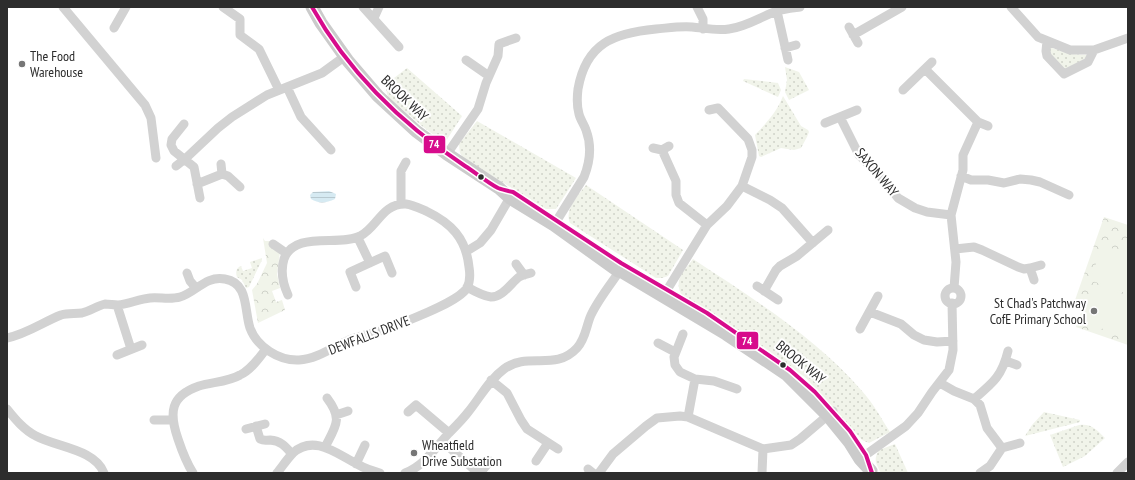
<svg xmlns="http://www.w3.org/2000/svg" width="1135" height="480" font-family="'PT Sans Narrow',sans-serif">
<defs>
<pattern id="grass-dots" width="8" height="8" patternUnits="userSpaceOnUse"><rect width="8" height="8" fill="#f1f4ea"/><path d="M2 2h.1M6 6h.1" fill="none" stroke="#cfd2c9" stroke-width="1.8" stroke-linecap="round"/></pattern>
<pattern id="park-crowns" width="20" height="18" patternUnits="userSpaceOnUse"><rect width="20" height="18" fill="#f1f4ea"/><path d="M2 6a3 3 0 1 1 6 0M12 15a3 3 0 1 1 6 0" fill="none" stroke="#cfd2c9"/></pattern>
<pattern id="water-rules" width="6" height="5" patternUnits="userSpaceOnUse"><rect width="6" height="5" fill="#d6eaf2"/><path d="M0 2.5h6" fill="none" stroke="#b8c9d0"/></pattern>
</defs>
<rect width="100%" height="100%" fill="#fff"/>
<path fill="url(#grass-dots)" d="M1049,47L1071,54L1088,55V57L1064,70L1048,52Z
M785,67L799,72L809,90L789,100L785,92L787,80Z
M407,68L462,116L446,141L439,139L422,126L388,97L385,85Z
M744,79L778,83L781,90L778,97L743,81Z
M783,96L801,126L808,130L809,132L807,137L801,148L794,150L781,148L761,157L759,156L755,135C766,123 777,112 783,96Z
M477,121L576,178L556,209H546L463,158L460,153L459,144Z
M586,185L683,250L668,276L662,278H656L570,223C564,209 578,196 586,185Z
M262,258V260L249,287L246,288L242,280L237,277C235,272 237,267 241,266L243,271L252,268L250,262Z
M693,259C752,298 815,337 862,391C873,403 881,418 890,432L869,443L862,440L806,378L755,341L681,294C674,278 684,272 693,259Z
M1044,412L1080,420V422L1025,436L1032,425Z
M1079,425C1091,423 1097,430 1105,438L1085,456L1063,467L1050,435Z
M895,444L908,473H881C876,463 873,460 879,450Z"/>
<path fill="url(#park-crowns)" d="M1104,217L1128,225V345L1076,327L1083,307L1074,303Z
M263,238L265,241H270L271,244L280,252L277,274L280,288L272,291L276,302L282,300L285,310L258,323L252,290L257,284L267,263Z"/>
<path fill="#f1f4ea" d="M1103,245L1128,254V294L1090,280Z
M1095,284L1128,297V338L1081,321Z"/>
<path fill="url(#water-rules)" d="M329,191L336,194L335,199C326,203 319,204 311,199L310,195L313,192Z"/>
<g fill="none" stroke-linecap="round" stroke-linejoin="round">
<path stroke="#d2d2d2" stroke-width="9" d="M63,7L145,105L151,118L156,158
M223,7L240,19V35L259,49L279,90
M363,7L399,47
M697,7L703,19V29
M1011,7L1038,37L1070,50H1094L1128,38
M777,11L788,60
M374,18L379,7
M849,27L858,43
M114,28L126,7
M853,35L902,7
M1047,41L1046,51L1047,56L1064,74L1088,62L1094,50
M785,48L796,45
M466,60L489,76
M925,69L978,122L988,126
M287,87L301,117L331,150
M903,90L932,62
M840,117L859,155L883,179L898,198L915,208L927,212L951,215
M825,123L857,110
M184,124L172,139L171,145L174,151L194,167L200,198
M653,148L662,150L669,146
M662,150L676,181V195L679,203L707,225
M447,154L478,109L486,83L498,56L499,44L516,38
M221,164L222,174L228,176L240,187
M176,166L185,159L218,128L232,117L267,95L322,73L344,57
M961,176L971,180H988L1004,183L1020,179L1031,180L1040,182L1069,195
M197,184L222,174
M742,186L770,200L782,208L813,243
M401,204V171L406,162
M554,225L584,177C590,162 592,146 586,130C584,124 580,119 579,114C577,107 577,97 578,89C586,43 614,33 656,29C668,28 680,26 692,27C704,28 716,31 729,29C746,27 760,17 777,11C784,9 793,8 800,7
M358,238L370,263
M273,244L286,253
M955,249L974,247L982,250L1018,267L1024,269L1030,268L1034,280
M467,251L480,243L491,230L512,194
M516,264L524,275
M1030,268L1041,265
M187,273L190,281L196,288
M757,286L778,300
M356,287L350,272L385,256L392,273
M467,287C474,291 483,296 491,297C503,297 511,283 519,277C523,275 527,274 531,273
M954,288L956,262L951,215L963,170V155L978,122
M945 296a8 8 0 1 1 16 0a8 8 0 1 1-16 0Z
M764,291L776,270L780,266L797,256L828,230
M662,296L667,290L707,225L727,206L742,186L752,157V150L748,139L718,108L709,110
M117,305L131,349
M870,312L901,324L914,335L924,340L937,342L953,341
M860,329L878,296
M683,334L674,357L675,365L680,372L695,379L714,381L737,389
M7,338C27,334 43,322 61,315C68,313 75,314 82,313C90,311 97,306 105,304C109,304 114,305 118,305C129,304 139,299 150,298C160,297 170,300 180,297C195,293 206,275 225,279C249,283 244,310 250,328C257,347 279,361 299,360C317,359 333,347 349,340C365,334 382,332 397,325C414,318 458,302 467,288C470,282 470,273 469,267C466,238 451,223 426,211C419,208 413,205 406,204C382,203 377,228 360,236C340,247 294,230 284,259C280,272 283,284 288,295
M658,343L675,352
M117,355L142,345
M1006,361L1017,365
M491,380L507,393L521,420L527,429L558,449
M940,383L954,391L974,399L980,405L987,428L1002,448
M974,399C993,383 1002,376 1008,351
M7,409C15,419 24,430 36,436C56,447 95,449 104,473
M408,412L416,405L449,433
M336,415L348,411
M688,417L695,379
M154,420H172
M256,426L260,439C264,441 266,440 270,440C281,441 285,446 292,454
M246,429L265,424
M442,441L478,473
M325,447C336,426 343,419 327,398
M860,459L906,426L918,413L932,392L949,370L953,350L952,303
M536,461L548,443
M356,464L365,445
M588,469L593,473
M193,473C186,462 182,451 178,439C169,413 170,396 199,386C212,382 228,382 240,375C251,370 259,358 266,349
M277,473C282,467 287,459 293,453C314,434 337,454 357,464C364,468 372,471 380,473
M405,473C424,466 435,448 449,433C456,426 463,419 469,411C481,396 489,380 504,369C528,351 555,372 577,348C586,338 586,326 591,315C598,300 610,285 619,272
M480,473L490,461
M599,473L613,454L646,426L657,418L680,416L688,417L763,449L791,445L800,439L833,411
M762,473L763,449
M980,473L990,466L1002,448L1020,443
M1117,473L1128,462"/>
<path stroke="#cbcbcb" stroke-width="13" d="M312,7L321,23L348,61L378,96L416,131L447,154L499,188L510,198L554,225L618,271L622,272L726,334L786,374L828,416L850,443L860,459L871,471"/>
<defs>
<path id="bus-1" d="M312,7C349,73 403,125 465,166C476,173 487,182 498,188C503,190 508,191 513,192L621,263L707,313L790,370L815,392L850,431L866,455L872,473"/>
</defs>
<use href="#bus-1" stroke="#fff" stroke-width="7"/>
<use href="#bus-1" stroke="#d70b8c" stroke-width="4"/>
</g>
<g fill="#767676" stroke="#fff" stroke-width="1.5">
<circle cx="22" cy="64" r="4"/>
<circle cx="1094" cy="311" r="4"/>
<circle cx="414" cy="453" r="4"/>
</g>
<g fill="#2d2d2d" stroke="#fff" stroke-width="1.5">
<circle cx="481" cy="177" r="3.5"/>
<circle cx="783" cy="365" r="3.5"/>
</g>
<g text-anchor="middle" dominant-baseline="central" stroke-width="4" stroke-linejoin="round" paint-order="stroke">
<g font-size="14" fill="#2d2d2d" stroke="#fff" text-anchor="start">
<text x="30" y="56">The Food<tspan x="30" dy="16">Warehouse</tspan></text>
<text x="1086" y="303" text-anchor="end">St Chad's Patchway<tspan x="1086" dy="16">CofE Primary School</tspan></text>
<text x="422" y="445">Wheatfield<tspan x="422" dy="16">Drive Substation</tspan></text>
</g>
<g font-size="14" fill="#2d2d2d" stroke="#fff">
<text transform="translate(405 98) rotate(44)">BROOK WAY</text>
<text transform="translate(877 172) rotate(50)">SAXON WAY</text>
<text transform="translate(369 335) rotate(-21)">DEWFALLS DRIVE</text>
<text transform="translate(801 362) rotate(39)">BROOK WAY</text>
</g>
</g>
<g stroke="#fff" stroke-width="1.5">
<rect x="423" y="135" width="23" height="19" rx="4" fill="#d70b8c"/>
<rect x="736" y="331" width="23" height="19" rx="4" fill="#d70b8c"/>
</g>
<g font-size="11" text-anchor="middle" font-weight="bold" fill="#fff">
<text x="434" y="148">74</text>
<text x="747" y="345">74</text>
</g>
<rect width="1135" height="480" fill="none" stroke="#2d2d2d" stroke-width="16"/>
</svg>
